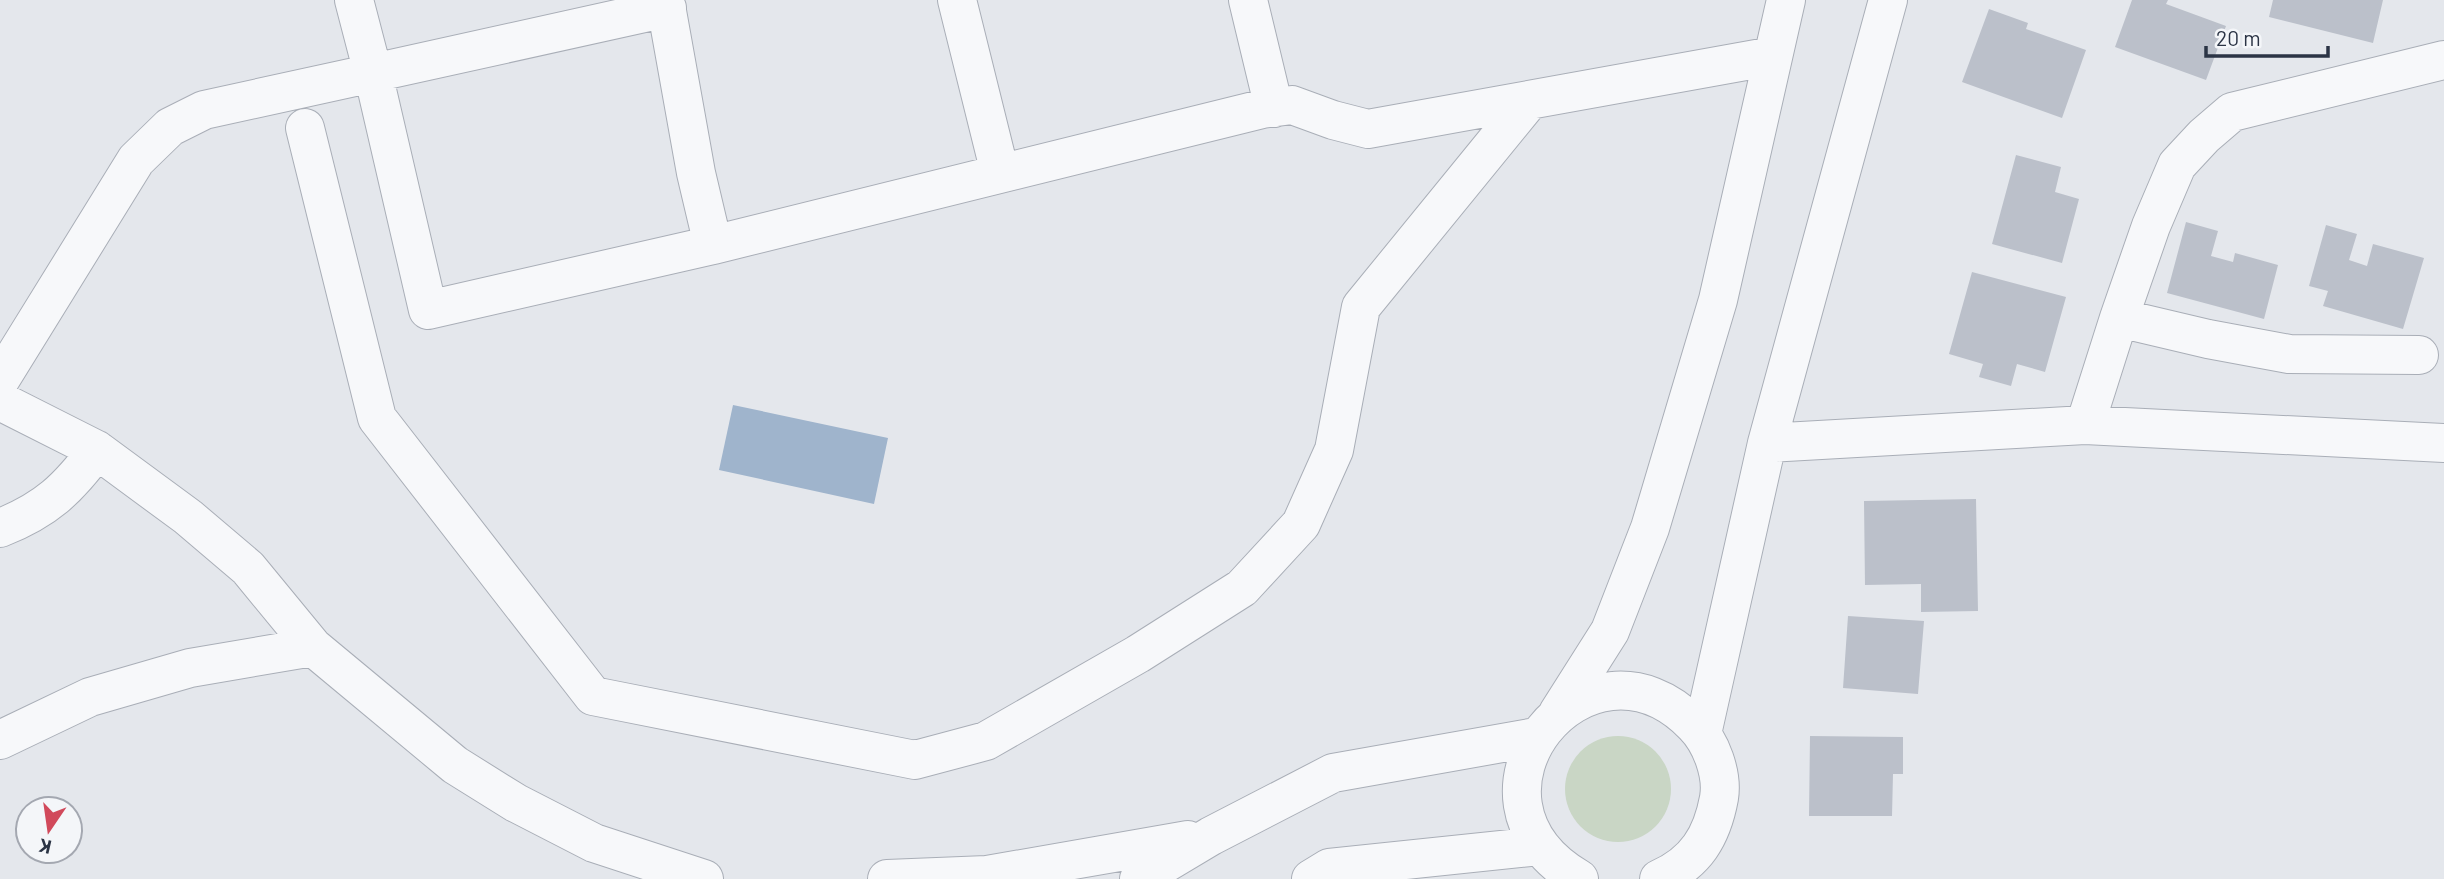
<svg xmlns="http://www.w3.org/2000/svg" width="2444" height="879" font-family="Barlow,sans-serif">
<rect width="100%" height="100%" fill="#e4e7ec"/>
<path fill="#c9d6c5" d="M1565 789a53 53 0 1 1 106 0a53 53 0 1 1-106 0Z"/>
<path fill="#9fb4cc" d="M733,405L888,438L874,504L719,470Z"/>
<path fill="#bbc0ca" d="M2132,0H2168L2166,4L2226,26L2206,80L2115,47Z
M2273,0H2383L2373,43L2269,17Z
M1989,9L2028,23L2026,29L2086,50L2062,118L1962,82Z
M2016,155L2061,167L2055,192L2079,199L2062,263L1992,244Z
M2186,222L2218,231L2211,256L2233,262L2235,253L2278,265L2264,319L2167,293Z
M2326,225L2357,234L2349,260L2367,266L2373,244L2424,258L2403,329L2323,306L2328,291L2309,286Z
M1972,272L2066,297L2045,372L2017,364L2011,386L1979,377L1983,364L1949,354Z
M1976,499L1978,611L1921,612V584L1865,585L1864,501Z
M1848,616L1924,621L1918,694L1843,688Z
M1810,736L1903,737V774H1893L1892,816H1809Z"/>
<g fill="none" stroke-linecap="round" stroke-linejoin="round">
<defs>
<path id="minor" d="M354,0L373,73L667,8
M665,0L696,173L713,245L1262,109L1292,105L1333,120L1368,129L1773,56
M957,0L1000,173
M1248,0L1274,108
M305,128L377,418L593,696L915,760L986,741L1138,654L1242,588L1301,524L1334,450L1361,307L1529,101
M2119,318L2208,339L2289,354L2419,355
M0,380L136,160L170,127L204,110L373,73L428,310L713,245
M0,401L97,450L188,517L248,568L313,647L455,765L516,803L594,843L704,879
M2085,425L2119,318L2151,226L2177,165L2204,136L2232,112L2444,60
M1767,443L2085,425L2444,443
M0,528C46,510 68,489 97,450
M1558,713L1610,631L1650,528L1718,300L1786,0
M1702,734L1767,443L1888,0
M0,740L90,697L190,668L313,647
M887,879L987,875L1188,840
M1139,879L1211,836L1333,773L1536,737
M1311,879L1329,868L1540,846
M1579,879C1439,797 1587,615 1694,725C1711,742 1723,774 1719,798C1712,836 1696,863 1659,879"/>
</defs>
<use href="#minor" stroke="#a9aeb7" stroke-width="40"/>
<use href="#minor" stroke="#f7f8fa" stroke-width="38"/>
</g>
<g transform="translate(49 830) rotate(193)"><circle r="33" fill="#f4f6f9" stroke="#a4a8b1" stroke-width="2"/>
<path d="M0-5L12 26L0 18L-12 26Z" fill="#d1495b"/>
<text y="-10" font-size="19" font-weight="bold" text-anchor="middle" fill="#2b3445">K</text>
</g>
<path d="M2206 46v10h122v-10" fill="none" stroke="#2b3445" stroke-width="3.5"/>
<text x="2216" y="46" font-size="21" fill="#2b3445" stroke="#f4f6f9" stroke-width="5" paint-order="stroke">20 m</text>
</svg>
